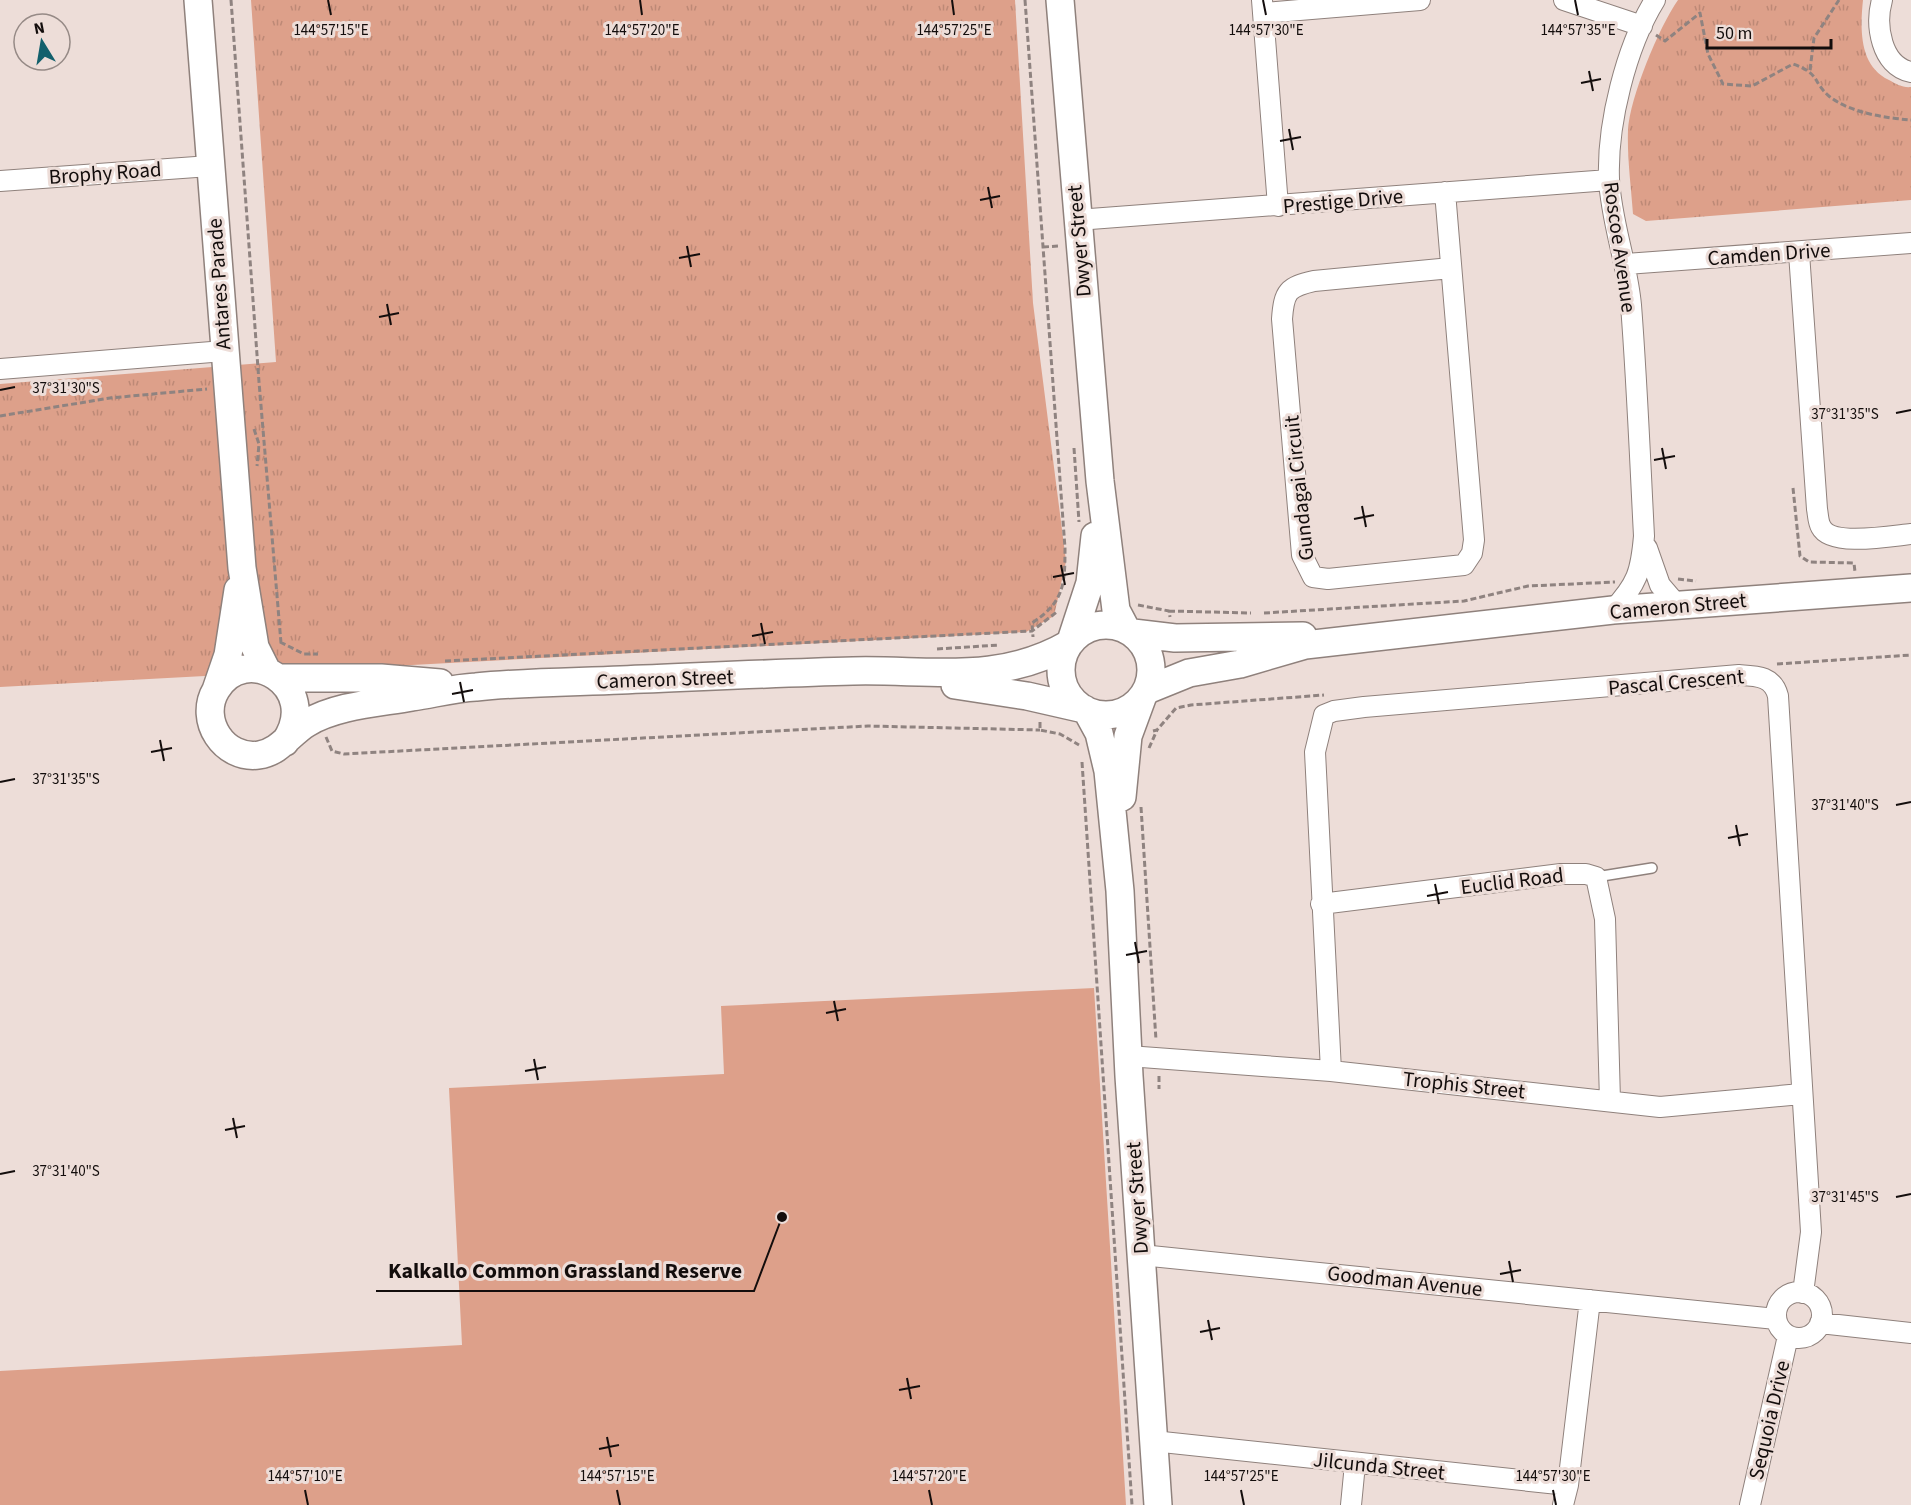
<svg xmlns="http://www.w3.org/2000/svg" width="1911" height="1505" font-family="'Source Sans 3',sans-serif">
<defs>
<pattern id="park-tufts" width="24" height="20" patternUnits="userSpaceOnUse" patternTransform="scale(1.5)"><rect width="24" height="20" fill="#dda08a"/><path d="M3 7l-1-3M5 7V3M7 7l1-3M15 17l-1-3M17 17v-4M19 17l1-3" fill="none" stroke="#bd8976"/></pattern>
</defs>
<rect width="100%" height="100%" fill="#edddd8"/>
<path fill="#dda08a" d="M1094,988L1126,1505H0V1371L462,1345L449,1088L724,1074L721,1006Z"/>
<path fill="url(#park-tufts)" d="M251,0H1015L1033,303L1066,561L1054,616L1026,632L0,687V384L276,362Z
M1678,0H1863C1860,29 1859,66 1889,80C1896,84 1903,88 1911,87V200L1646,221L1633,214C1631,186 1627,157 1628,130C1630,97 1659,27 1678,0Z"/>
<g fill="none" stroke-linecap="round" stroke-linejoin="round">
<defs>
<path id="lane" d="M1596,877L1652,868"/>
<path id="street" d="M1262,0L1278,206
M1564,0L1642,26
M1882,0C1875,25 1881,66 1911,72
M1263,13L1420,0
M0,181L210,166
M1445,192L1474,540L1472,553L1464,565L1328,579L1313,577L1302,555L1282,319C1284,291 1288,287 1314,281L1451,268
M1077,220L1609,180
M1799,253L1817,509C1818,514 1818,522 1821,527C1831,547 1891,536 1911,534
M1626,264L1911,243
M0,369L224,351
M1647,548L1660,585L1678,606
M1613,610C1637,584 1641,572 1644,536C1640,459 1637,382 1631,305C1627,262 1611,221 1609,179C1607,124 1626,47 1655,0
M1321,904L1561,874H1586L1596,877L1605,919L1610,1101
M1128,1056L1331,1071L1660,1107L1801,1094
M1331,1071L1315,752L1324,715L1334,711L1364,707L1739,675C1757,676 1773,676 1778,696L1811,1232L1803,1293
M1141,1255L1776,1319
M1776 1315a23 23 0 1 1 46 0a23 23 0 1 1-46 0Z
M1820,1323L1911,1333
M1153,1441L1568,1485
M1351,1505L1355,1464
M1563,1505L1568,1485L1590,1300
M1750,1505L1788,1336"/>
<path id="secondary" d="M198,0L242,568L255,647L267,671
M1060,0L1100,481L1116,610L1126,629
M1061 670a45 45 0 1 1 90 0a45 45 0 1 1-90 0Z
M1133,633L1175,638L1303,636
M1071,641L1090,583L1095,536
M280,678H381L440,683
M955,685L1027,696L1084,709
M216,690L228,655L238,590
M1147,690L1189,673L1240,664L1305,645L1613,610L1911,588
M1087,711L1099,733L1108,771L1120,891L1129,1076L1158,1505
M285,742C323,686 245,640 216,690C198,720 224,760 259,755C280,752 290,733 307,723C337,705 379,703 412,697C433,694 454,688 476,687C524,682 573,682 621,680C698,677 776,673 853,671C930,669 998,685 1069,644
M1122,797L1128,736L1142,698"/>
</defs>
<use href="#lane" stroke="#8f817c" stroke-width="12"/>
<use href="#street" stroke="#8f817c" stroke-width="22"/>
<use href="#secondary" stroke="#8f817c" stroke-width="30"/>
<path stroke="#8f8380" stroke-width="3" stroke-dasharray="6 3" stroke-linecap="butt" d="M231,0L259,382L281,643
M1025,0L1065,548C1065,585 1064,602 1032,623L1033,637
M1656,35L1665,41L1700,13L1708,54L1723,84L1752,86L1793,64C1821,74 1812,82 1830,97C1851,113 1886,118 1911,120
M1810,70L1814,38L1839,0
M1043,247L1059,246
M0,416L110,398L207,389
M254,429L259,444L257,466
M1074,448L1079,522
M1793,488L1800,556L1809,562L1854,563L1855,572
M1678,579L1696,581
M1138,605L1169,611L1170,617
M1169,611L1251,613
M1264,613L1464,601L1528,586L1615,582
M280,642L304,654H318
M937,649L999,645
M445,661L1032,631L1058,611
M1777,664L1911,655
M1040,722V730L1060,734L1079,745
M1153,731L1157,730L1176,708L1191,705L1324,695
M326,737L332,751L344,754L868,726L1040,730
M1149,748L1157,730
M1082,762L1132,1505
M1141,807L1156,1040
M1159,1076V1089"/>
<use href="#lane" stroke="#fff" stroke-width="9"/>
<use href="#street" stroke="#fff" stroke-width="20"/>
<use href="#secondary" stroke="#fff" stroke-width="27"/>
</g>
<path fill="none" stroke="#130d0c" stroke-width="2" d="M328,0L331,15M640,0L642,15M952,0L954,15M1263,0L1266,15M1575,0L1578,15M1589,71L1593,91M1581,83L1601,79M1289,129L1293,150M1280,141L1301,137M988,187L992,208M980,200L1000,196M687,246L691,267M679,258L700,254M387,304L391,325M379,317L399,313M0,390L15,387M1896,413L1911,410M1662,448L1666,469M1654,460L1675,456M1362,506L1366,527M1354,519L1374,515M1061,565L1065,585M1053,577L1074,573M761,623L765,644M752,636L773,632M460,682L464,702M452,694L473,690M160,740L164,761M151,752L172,748M0,782L15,779M1896,805L1911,802M1736,825L1740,846M1728,838L1748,834M1435,884L1439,904M1427,896L1448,892M1135,942L1139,963M1126,955L1147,951M834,1001L838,1021M826,1013L846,1009M534,1059L538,1080M525,1071L546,1067M233,1118L237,1138M225,1130L245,1126M0,1174L15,1171M1896,1197L1911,1194M1509,1261L1513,1282M1500,1274L1521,1270M1208,1320L1212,1340M1200,1332L1220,1328M907,1378L911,1399M899,1390L920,1386M607,1437L611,1457M599,1449L619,1445M305,1490L308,1505M617,1490L620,1505M929,1490L932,1505M1241,1490L1244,1505M1553,1490L1556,1505"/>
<g text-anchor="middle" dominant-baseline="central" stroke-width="6" stroke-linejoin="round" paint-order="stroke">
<g font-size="21" fill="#130d0c" stroke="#edddd8">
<text transform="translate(105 173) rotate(-4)">Brophy Road</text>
<text transform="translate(1343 201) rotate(-5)">Prestige Drive</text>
<text transform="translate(1079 241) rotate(-95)">Dwyer Street</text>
<text transform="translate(1620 247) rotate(82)">Roscoe Avenue</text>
<text transform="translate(1769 254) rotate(-4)">Camden Drive</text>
<text transform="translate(219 284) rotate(-94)">Antares Parade</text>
<text transform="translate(1299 488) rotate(-96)">Gundagai Circuit</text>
<text transform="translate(1678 606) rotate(-5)">Cameron Street</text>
<text transform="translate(665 679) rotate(-2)">Cameron Street</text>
<text transform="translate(1676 682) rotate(-5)">Pascal Crescent</text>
<text transform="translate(1512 881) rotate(-7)">Euclid Road</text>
<text transform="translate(1464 1085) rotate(6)">Trophis Street</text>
<text transform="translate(1137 1198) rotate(-94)">Dwyer Street</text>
<text transform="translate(1405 1281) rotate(6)">Goodman Avenue</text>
<text transform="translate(1769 1420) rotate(-77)">Sequoia Drive</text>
<text transform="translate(1379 1466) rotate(6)">Jilcunda Street</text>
</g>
</g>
<g font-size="15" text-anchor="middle" fill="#130d0c" stroke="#edddd8" stroke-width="6" stroke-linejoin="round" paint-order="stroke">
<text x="331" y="35">144°57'15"E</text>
<text x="642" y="35">144°57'20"E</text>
<text x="954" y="35">144°57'25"E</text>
<text x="1266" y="35">144°57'30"E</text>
<text x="1578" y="35">144°57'35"E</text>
<text x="66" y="393">37°31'30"S</text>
<text x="1845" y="419">37°31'35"S</text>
<text x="66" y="784">37°31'35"S</text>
<text x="1845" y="810">37°31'40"S</text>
<text x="66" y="1176">37°31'40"S</text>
<text x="1845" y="1202">37°31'45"S</text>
<text x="305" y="1481">144°57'10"E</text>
<text x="617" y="1481">144°57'15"E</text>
<text x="929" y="1481">144°57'20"E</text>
<text x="1241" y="1481">144°57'25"E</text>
<text x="1553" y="1481">144°57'30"E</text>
</g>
<path fill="none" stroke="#130d0c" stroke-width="2" d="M782 1217L754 1291H376"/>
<circle fill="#130d0c" stroke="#edddd8" stroke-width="2" cx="782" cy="1217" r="6"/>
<g font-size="22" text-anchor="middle" font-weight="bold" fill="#130d0c" stroke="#edddd8" stroke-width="6" stroke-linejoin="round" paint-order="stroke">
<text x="565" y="1278">Kalkallo Common Grassland Reserve</text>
</g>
<g transform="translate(42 42) rotate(349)"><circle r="28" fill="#edddd8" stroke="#968a86" stroke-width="1.5"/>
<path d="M0-4.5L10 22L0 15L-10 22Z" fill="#13606c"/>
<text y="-9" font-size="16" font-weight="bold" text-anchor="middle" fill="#130d0c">N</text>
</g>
<path d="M1707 39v9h124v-9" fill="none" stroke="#130d0c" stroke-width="3"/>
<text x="1716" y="39" font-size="18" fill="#130d0c" stroke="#edddd8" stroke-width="4.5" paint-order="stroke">50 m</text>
</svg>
